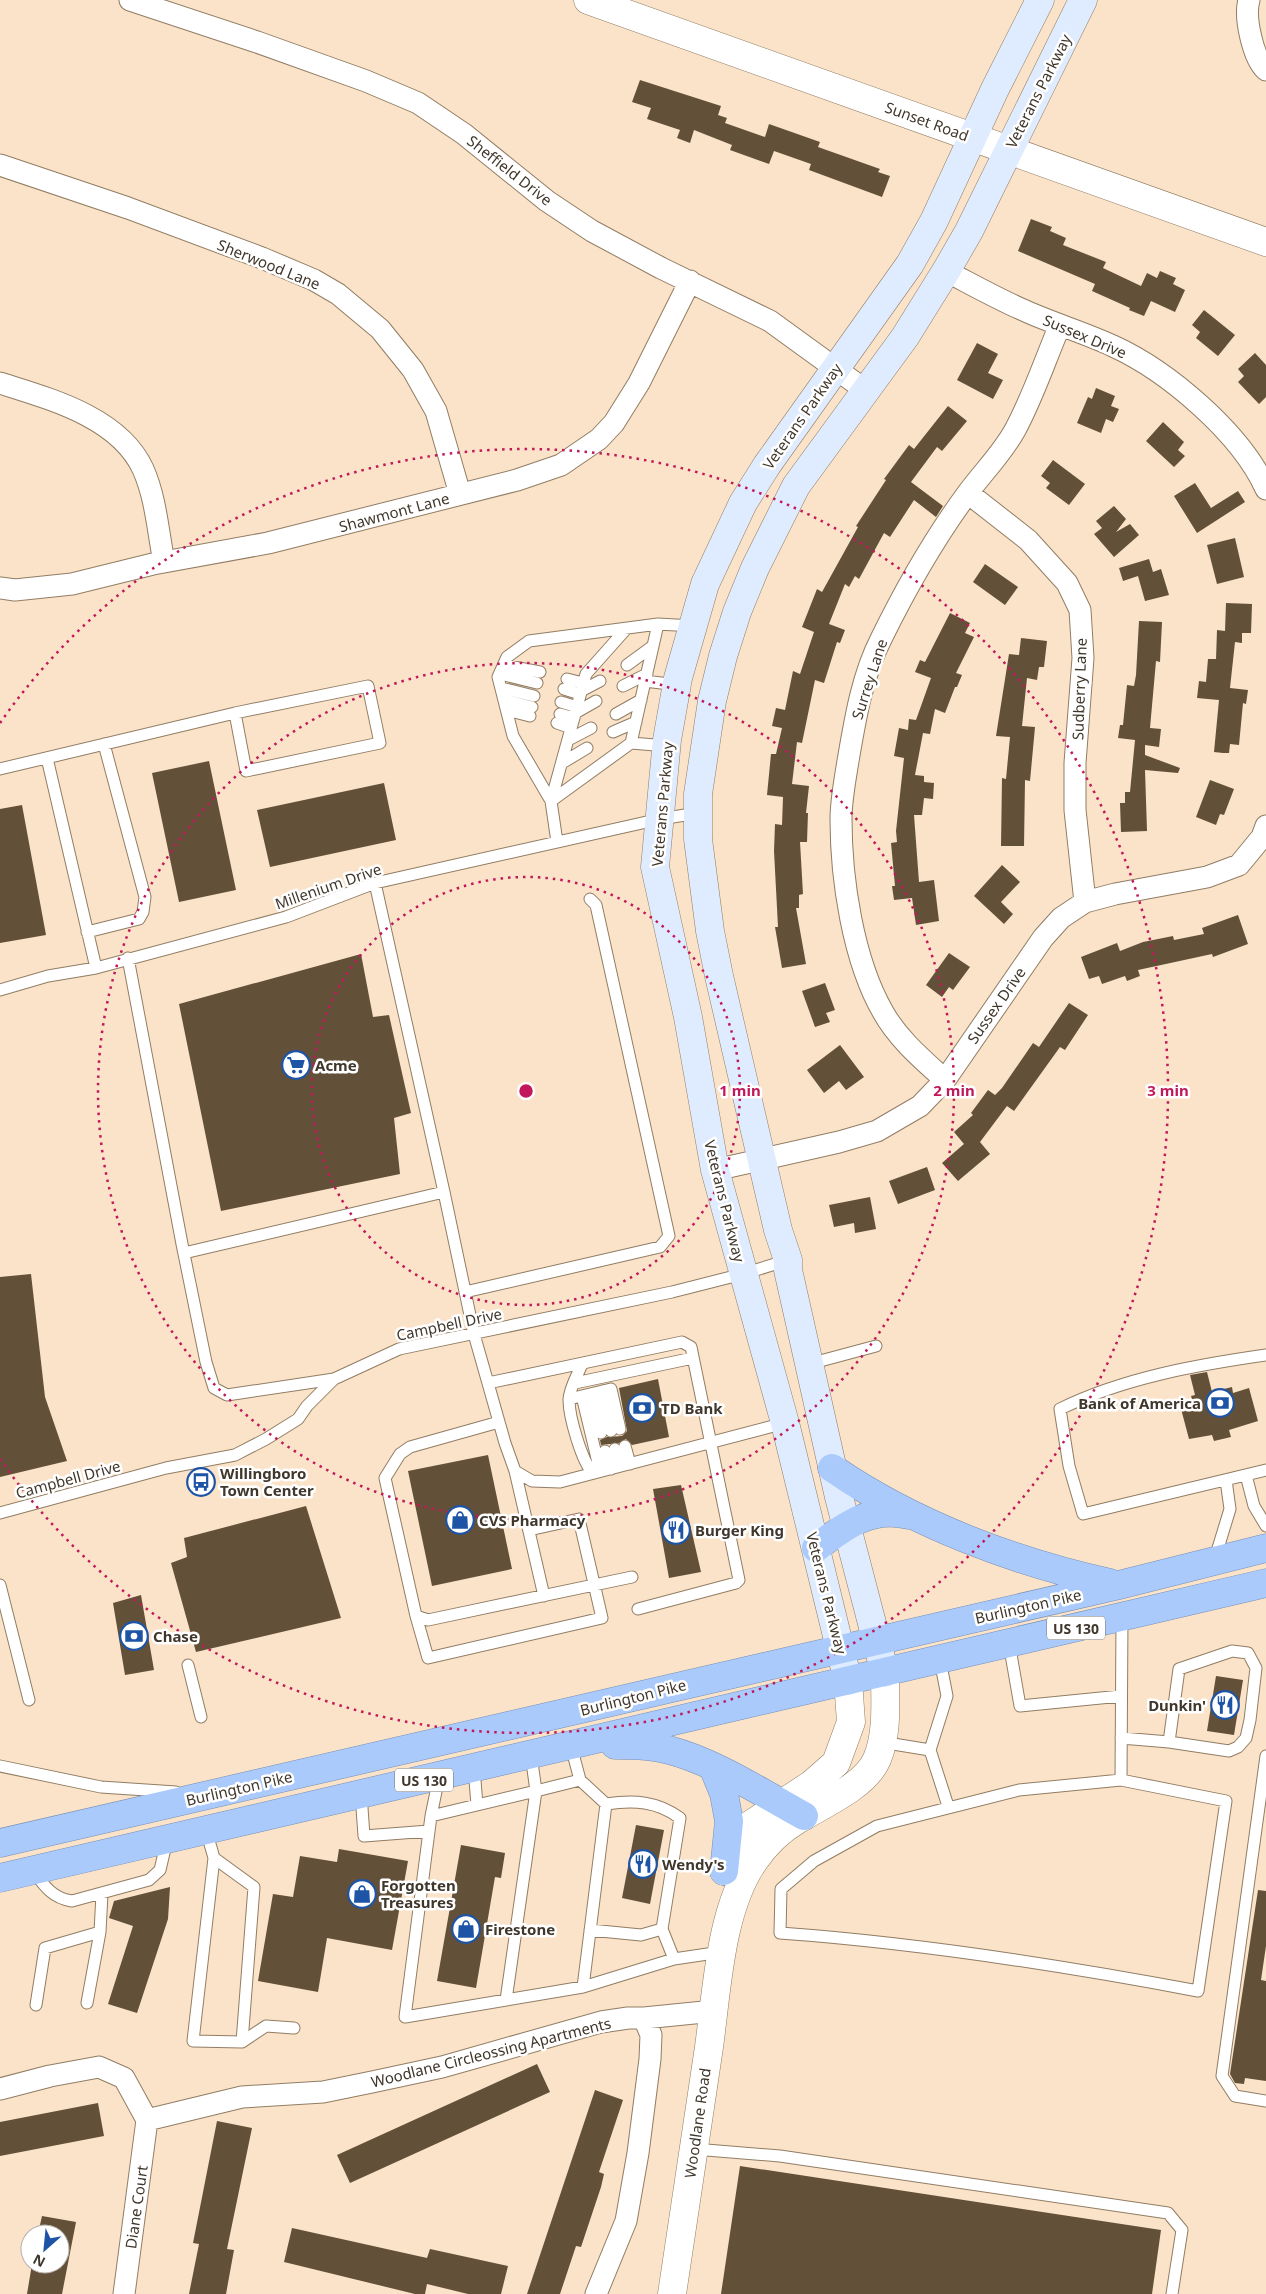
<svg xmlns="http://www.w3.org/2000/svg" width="1266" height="2294" font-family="'Noto Sans',sans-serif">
<rect width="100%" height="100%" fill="#fae3c8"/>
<path fill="#635039" d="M640,80L721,106L718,115L727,118L725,123L765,137L769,124L820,142L818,147L880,169L878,172L890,176L882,197L809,170L811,164L774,151L769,164L730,150L732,145L694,130L690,143L677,138L680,130L647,119L651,108L632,102Z
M1031,219L1052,227L1050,231L1066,238L1063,245L1106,262L1103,268L1141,286L1147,273L1157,278L1160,271L1176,278L1173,284L1185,290L1175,312L1151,301L1144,316L1129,310L1130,308L1092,291L1095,284L1018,251Z
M1204,310L1235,335L1218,356L1196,338L1200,332L1192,325Z
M977,343L998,354L988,373L1003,380L993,399L957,380Z
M1255,353L1266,365V397L1259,404L1238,382L1244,376L1238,369Z
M1096,388L1115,396L1111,406L1119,409L1113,422L1106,419L1101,433L1077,423L1088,397L1092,399Z
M948,406L967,421L942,451L937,447L911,482L943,506L936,517L914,500L890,537L884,533L859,579L855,576L849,587L845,584L829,624L845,630L840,643L837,642L824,683L815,680L802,743L797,742L792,784L809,786L806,813H808L807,842H800L803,894L799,895V908H796L806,964L782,968L775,927H778L774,851L775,824L782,825L783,797L767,795L771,754H776L782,728L772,726L776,708L785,710L793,671L800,674L814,632L802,627L817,589L822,592L858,527L856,526L886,480L884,479L909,445L914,449Z
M1163,422L1184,442L1178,450L1185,456L1174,467L1146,441Z
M1053,460L1085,484L1069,505L1046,488L1050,483L1041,476Z
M1195,483L1211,508L1238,491L1245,502L1197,533L1174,496Z
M1114,506L1126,519L1116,532L1130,524L1139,535L1114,557L1094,534L1102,528L1096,521Z
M1235,538L1244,577L1217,584L1207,545Z
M1149,559L1153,572L1161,569L1169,595L1145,601L1138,576L1123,581L1119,568Z
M985,564L1018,587L1005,605L973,582Z
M1226,603L1252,604L1251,633H1242V643L1235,642L1230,688L1248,690L1246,704L1243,703L1239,745L1230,744L1229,753H1223L1214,752L1219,700L1197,698L1199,681L1206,682L1208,659H1216L1217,630L1225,631Z
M950,613L970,623L965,633L974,637L956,673L962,675L957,687H955L945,713L935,709L930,734L923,733L915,775L924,776V782L934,783L933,799L924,798L922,815H914L919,882L934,880L939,921L916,925L912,898L894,900L892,886H895L891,843L897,842L896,831L904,758L894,756L899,728L908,730L909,719L916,720L931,678L915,672L920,660L925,662Z
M1139,621L1162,622L1160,662L1156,661L1150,728L1161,729L1159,747L1145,745V755L1180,768L1178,773L1145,770L1147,831L1121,832L1120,803H1125V792H1130L1135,740L1118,738L1120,725H1123L1127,685L1134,686L1136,675Z
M1021,638L1047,641L1044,667H1039L1037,680L1027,678L1022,726L1035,727L1030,781L1025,780L1024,846H1001L1002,778L1006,779L1010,737L996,736L1009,654L1019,655Z
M209,761L236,890L179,902L152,773Z
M1210,780L1234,789L1224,815L1220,814L1216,825L1196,817Z
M384,783L396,840L270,867L257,810Z
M22,805L46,935L0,943V809Z
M1002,865L1020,882L1001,902L1013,914L1004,924L974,896Z
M1238,915L1248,944L1213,957L1212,954L1138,970L1140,976L1127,981L1125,976L1102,984L1099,976L1089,979L1081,957L1117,943L1120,951L1143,942L1173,936L1174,940L1204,934L1202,928Z
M949,953L970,967L953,990L949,987L942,997L926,985Z
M361,954L373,1017L389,1015L411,1113L394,1118L400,1174L221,1211L179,1004Z
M825,983L835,1010L826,1013L830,1022L815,1027L802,991Z
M1069,1003L1088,1015L1065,1050L1060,1047L1014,1111L1007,1106L980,1142L990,1154L958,1181L942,1163L964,1144L954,1132L973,1115L971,1113L988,1090L995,1095L1002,1088L1033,1043L1039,1047Z
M840,1045L864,1077L846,1090L839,1081L824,1093L807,1070Z
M927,1167L935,1190L898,1204L889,1181Z
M870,1197L876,1229L855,1233L854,1223L834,1227L829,1205Z
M31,1274L45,1397L67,1461L0,1477V1277Z
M1207,1372L1212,1392L1232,1387L1233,1393L1249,1388L1258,1421L1229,1430L1231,1437L1214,1441L1212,1435L1189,1439L1180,1405L1193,1402L1191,1396L1195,1395L1190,1375Z
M658,1379L669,1437L632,1445L626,1439L619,1443L601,1445L600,1440L607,1437L622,1436L627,1431L619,1388Z
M488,1455L512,1569L432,1586L408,1471Z
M681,1485L701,1572L669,1578L653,1489Z
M306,1506L341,1618L196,1652L171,1563L187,1557L184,1538Z
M141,1595L154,1670L125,1675L113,1603Z
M1216,1676L1243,1680L1234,1735L1207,1731Z
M636,1825L664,1830L650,1904L622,1898Z
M461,1845L505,1853L501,1878L495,1877L476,1988L437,1981Z
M339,1849L408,1861L392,1950L327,1938L318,1992L258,1981L273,1894L293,1897L300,1856L337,1862Z
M170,1887L168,1919L137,2013L108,2004L133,1926L109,1918L114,1901Z
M1258,1890L1266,1891V1946L1261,1980L1266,1981V2081L1245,2078L1244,2084L1235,2083L1230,2074Z
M537,2064L550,2092L350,2183L337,2155Z
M595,2090L623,2100L599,2172L604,2174L601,2187L581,2247L576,2246L560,2294H527Z
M98,2103L104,2136L0,2156V2122Z
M217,2121L252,2128L227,2249L234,2250L226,2294H189L199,2244L193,2243Z
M740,2166L1161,2230L1152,2294H721Z
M42,2216L76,2222L62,2294H27L32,2264H60V2234H38Z
M292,2228L427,2258L430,2249L508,2266L501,2294H468L427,2284L425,2294H415L284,2262Z"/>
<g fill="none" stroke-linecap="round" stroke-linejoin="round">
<defs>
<path id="service" d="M504,665L540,672
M627,665L653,646
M500,674L537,683
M567,679L583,683
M645,681L677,685
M623,686L647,674
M501,688L534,696
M564,689L580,694
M581,691L600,681
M504,700L532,707
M561,702L577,707
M507,710L530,716
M575,713L596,701
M560,714L574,718
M616,714L641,700
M557,723L571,728
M613,732L636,722
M568,740L591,728
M631,743L658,624L693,626
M47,758L96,968
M562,763L587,748
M0,769L235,713L368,686L380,743L246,771L235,713
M551,801L513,736L498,677L507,657L529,641L658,624
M551,801L586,674L627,628
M557,842L551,801L631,743L667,746
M375,883L444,1192L474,1334L505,1443L515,1471L532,1481L560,1482L785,1423
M87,932L139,919L143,912L145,897L104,744
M128,958L182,1244L206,1362L214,1388L227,1395L334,1379
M0,990L48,976L96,968L286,917L375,883L660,819L698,813
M184,1253L444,1192
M465,1292L660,1247L669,1236L596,905L590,899
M1266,1355C1196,1365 1123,1378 1060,1409L1069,1466L1083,1514L1266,1470
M582,1364C578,1374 569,1389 569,1400C569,1417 582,1462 593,1473
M809,1364L876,1346
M488,1383L682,1342L691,1347L739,1580L736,1583L638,1609
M575,1383L693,1358
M602,1391L611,1431
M592,1394L601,1433
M582,1396L600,1471
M569,1399L611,1389L620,1429
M499,1422L410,1447L400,1454L385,1478L416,1616L428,1620L632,1577
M625,1446L630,1464
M615,1449L620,1466
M605,1451L611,1469
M515,1471L544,1596
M1246,1475L1254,1506L1266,1526
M0,1513L166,1468L235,1455L266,1439L298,1419L307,1406L334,1379L399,1349L672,1292L743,1274L788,1260
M1215,1558L1230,1509L1226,1480
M0,1585L29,1700
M416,1616L428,1658L602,1618L579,1519L529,1530
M1009,1643L1020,1706L1121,1696
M940,1660L947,1696L930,1750L948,1806
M188,1665L201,1717
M1121,1738L1169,1742L1179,1669L1232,1651L1248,1653L1256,1668L1250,1720L1246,1738L1238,1747L1229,1751L1169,1742
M881,1742L930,1750
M571,1746L580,1780L606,1804
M1266,1756L1222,2076L1235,2096L1266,2101
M0,1766L101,1787L176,1792
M474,1768L477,1805
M439,1777L431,1816L405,2017L583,1987L674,1959L721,1952
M1121,1780L1226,1801L1198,1991C1060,1965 920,1943 780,1933L781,1889L814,1861L877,1826L1019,1790L1121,1780L1122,1617
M361,1794L364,1836L429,1831
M606,1804C634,1800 657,1801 680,1818L662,1929L674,1959
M431,1816L536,1791L531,1755
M206,1830L214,1858L193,2041L242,2042L266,2026L294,2028
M214,1858L254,1887L242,2042
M34,1872C45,1887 53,1898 72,1901L149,1880L160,1870L167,1840
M590,1930L641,1935L662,1929
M583,1987L606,1804
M506,2000L536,1791L580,1780
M87,2003L100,1932L102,1894
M36,2005L45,1948L100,1932
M694,2149L780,2156L1168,2213L1182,2230L1172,2294"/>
<path id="minor" d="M130,0L257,42L366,81L418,103L464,134L547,201L592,231L661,268L770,321L865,390
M1249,0C1244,17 1253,58 1266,70
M0,165L128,208L262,258L314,280L338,294L380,329L413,370L436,411L460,494
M946,271C971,284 996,298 1021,309C1051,323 1083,332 1113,346C1168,371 1241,433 1266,489
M0,383C50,399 119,417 143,469C156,498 158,532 164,562
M968,493L1028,540L1067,583L1080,610L1083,658L1075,763V810L1085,902
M0,588L15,590L72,584L153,564L268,543L517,480L561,465L599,439L614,423L639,383L690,281
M945,1080C922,1059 898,1039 883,1012C853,960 841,879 841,819C841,800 845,780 848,761C855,720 862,676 881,639C906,588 934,539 967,494C983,472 1002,454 1015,430C1033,397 1045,360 1060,325
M715,1170L839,1142L877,1131L920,1106L945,1080L1043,938L1061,918L1085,902L1115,894L1207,877L1239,865L1262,837L1266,826
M644,2018L714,2011
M0,2089L50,2076L99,2067L124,2078L147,2120
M147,2120L242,2097L323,2092L372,2082L442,2067L601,2022L628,2018H644L651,2035L650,2059L638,2153L626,2221L596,2294
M124,2294L147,2120"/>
<path id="tertiary" d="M588,0L1266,242
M724,1871L747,1827L812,1784L836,1763L851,1722L848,1681
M672,2294C684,2212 696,2130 709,2047C717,1990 720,1910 754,1861C765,1845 780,1830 797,1820C821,1805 866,1786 877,1759C888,1733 885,1700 885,1673"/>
<path id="secondary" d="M885,1673L839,1497L788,1270V1260L778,1230L719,976L710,931L698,839V794L712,701L723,656L737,612L755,568L796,486L905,337L946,271L969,231L1083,0
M848,1681L785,1423L715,1170L688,1017L655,867L667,740L678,678L705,584L743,503L767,465L910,264L934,221L995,89L1040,0"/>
<path id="trunk" d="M832,1468C913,1524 1015,1562 1110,1583
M816,1548C844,1526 871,1506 908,1515
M615,1745C632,1745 652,1745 669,1750C715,1762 762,1793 804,1816
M713,1767L724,1794L729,1821L724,1871
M0,1843L1119,1585L1266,1548
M0,1878L1266,1583"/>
</defs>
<use href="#service" stroke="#917d64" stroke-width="13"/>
<use href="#minor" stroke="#917d64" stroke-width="23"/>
<use href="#tertiary" stroke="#917d64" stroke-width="29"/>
<use href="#secondary" stroke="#917d64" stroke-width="29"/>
<use href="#trunk" stroke="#778eb3" stroke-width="29"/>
<use href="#service" stroke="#fff" stroke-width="11"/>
<use href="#minor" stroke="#fff" stroke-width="21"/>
<use href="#tertiary" stroke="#fff" stroke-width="28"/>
<use href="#secondary" stroke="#dfebfe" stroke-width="28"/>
<use href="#trunk" stroke="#aacafc" stroke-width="28"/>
</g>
<g fill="none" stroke="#c2185b" stroke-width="2.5" stroke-dasharray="2.5 5">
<circle cx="526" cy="1091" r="214"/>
<circle cx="526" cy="1091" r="428"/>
<path d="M0 723A642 642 0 1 1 0 1459"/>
</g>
<defs>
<symbol id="supermarket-ring" viewBox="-11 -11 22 22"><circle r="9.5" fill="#fff" stroke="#1d54a6" stroke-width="1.5"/><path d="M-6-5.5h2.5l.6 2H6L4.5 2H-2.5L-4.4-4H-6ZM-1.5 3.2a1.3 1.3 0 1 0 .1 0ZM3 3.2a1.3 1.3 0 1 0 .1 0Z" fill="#1d54a6"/></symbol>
<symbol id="bank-ring" viewBox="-11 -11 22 22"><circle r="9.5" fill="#fff" stroke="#1d54a6" stroke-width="1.5"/><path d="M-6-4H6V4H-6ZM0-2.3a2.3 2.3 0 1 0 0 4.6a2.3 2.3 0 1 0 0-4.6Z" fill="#1d54a6"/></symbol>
<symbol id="bus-ring" viewBox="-11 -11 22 22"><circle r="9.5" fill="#fff" stroke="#1d54a6" stroke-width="1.5"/><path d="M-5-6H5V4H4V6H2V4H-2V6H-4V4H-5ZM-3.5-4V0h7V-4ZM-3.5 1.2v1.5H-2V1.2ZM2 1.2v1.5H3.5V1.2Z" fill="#1d54a6"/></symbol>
<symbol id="shop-ring" viewBox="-11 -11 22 22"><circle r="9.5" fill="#fff" stroke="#1d54a6" stroke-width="1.5"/><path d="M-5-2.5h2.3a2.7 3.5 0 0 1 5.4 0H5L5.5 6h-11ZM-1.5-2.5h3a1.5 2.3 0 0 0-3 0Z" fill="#1d54a6"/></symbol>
<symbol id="restaurant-ring" viewBox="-11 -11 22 22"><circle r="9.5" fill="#fff" stroke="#1d54a6" stroke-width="1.5"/><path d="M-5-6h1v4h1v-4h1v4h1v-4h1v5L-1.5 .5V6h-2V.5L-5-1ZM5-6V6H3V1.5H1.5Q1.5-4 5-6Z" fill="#1d54a6"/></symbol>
</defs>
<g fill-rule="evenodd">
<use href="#supermarket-ring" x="280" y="1049" width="32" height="32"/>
<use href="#bank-ring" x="1204" y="1387" width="32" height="32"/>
<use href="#bank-ring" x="626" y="1392" width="32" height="32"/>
<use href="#bus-ring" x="185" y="1466" width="32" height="32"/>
<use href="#shop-ring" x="444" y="1504" width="32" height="32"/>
<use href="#restaurant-ring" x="660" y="1514" width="32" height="32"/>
<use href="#bank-ring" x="118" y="1620" width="32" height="32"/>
<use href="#restaurant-ring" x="1209" y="1689" width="32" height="32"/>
<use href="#restaurant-ring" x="627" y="1848" width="32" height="32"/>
<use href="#shop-ring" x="346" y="1878" width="32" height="32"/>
<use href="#shop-ring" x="450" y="1913" width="32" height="32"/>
</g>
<g text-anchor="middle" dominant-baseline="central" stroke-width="5" stroke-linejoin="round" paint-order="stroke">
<g fill="#fff" stroke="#79736b" stroke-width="1">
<rect x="1047" y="1616.5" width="58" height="23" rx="4"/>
<rect x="395" y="1768.5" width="58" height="23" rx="4"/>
</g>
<g font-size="14" font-weight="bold" fill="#40372c">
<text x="1076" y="1628">US 130</text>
<text x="424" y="1780">US 130</text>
</g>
<g font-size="15" fill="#40372c" stroke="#fff">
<text transform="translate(1038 91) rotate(-63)">Veterans Parkway</text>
<text transform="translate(927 121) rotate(20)">Sunset Road</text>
<text transform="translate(510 170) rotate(38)">Sheffield Drive</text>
<text transform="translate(269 264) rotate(22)">Sherwood Lane</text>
<text transform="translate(1085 336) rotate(23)">Sussex Drive</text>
<text transform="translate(802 416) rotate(-55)">Veterans Parkway</text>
<text transform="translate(394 512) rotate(-15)">Shawmont Lane</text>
<text transform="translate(869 679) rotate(-72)">Surrey Lane</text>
<text transform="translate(1079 689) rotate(-88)">Sudberry Lane</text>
<text transform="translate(662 804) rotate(-85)">Veterans Parkway</text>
<text transform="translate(328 886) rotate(-19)">Millenium Drive</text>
<text transform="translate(996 1005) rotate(-55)">Sussex Drive</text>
<text transform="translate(725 1201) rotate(76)">Veterans Parkway</text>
<text transform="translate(449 1324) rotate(-12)">Campbell Drive</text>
<text transform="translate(68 1479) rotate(-15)">Campbell Drive</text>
<text transform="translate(827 1593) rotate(76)">Veterans Parkway</text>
<text transform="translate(1028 1606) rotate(-13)">Burlington Pike</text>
<text transform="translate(633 1697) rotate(-14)">Burlington Pike</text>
<text transform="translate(239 1788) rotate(-13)">Burlington Pike</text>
<text transform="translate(491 2052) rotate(-14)">Woodlane Circleossing Apartments</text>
<text transform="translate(697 2123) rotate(-82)">Woodlane Road</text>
<text transform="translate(136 2207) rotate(-82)">Diane Court</text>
</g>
<g font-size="15" font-weight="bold" fill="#40372c" stroke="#fff" text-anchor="start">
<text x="315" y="1065">Acme</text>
<text x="1201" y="1403" text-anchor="end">Bank of America</text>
<text x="661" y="1408">TD Bank</text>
<text x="220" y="1473">Willingboro<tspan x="220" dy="17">Town Center</tspan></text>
<text x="479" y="1520">CVS Pharmacy</text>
<text x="695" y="1530">Burger King</text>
<text x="153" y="1636">Chase</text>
<text x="1206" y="1705" text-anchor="end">Dunkin'</text>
<text x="662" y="1864">Wendy's</text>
<text x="381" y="1885">Forgotten<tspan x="381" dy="17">Treasures</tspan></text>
<text x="485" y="1929">Firestone</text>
</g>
</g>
<circle cx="526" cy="1091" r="8" fill="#c2185b" stroke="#fff" stroke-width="2.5"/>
<g font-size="15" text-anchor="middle" font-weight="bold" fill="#c2185b" stroke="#fff" stroke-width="5" stroke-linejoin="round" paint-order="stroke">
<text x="740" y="1096">1 min</text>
<text x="954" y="1096">2 min</text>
<text x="1168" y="1096">3 min</text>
</g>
<g transform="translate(45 2249) rotate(207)"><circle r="24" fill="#ffffff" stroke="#b3afab"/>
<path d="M0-4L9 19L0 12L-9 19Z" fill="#1d54a6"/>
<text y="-8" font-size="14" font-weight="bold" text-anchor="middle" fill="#40372c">N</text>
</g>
</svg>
